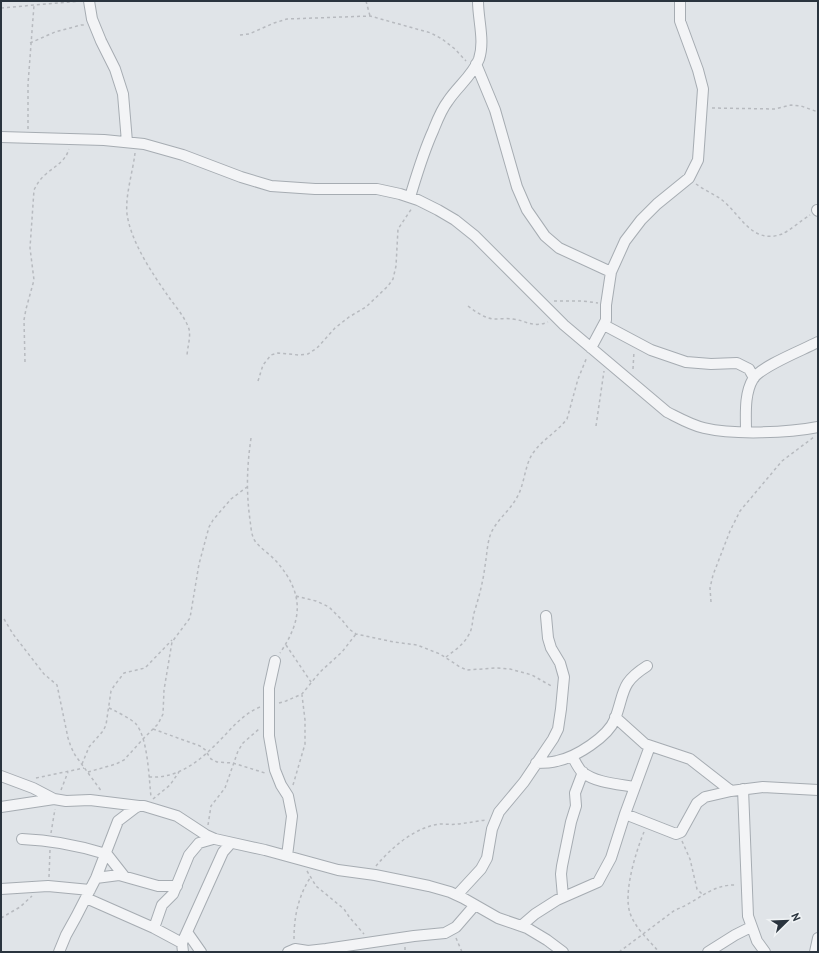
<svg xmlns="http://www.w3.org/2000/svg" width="819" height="953" font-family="'PT Sans',sans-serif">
<rect width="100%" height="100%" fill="#e0e4e8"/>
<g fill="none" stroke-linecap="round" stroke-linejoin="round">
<defs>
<path id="minor" d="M89,1L92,19L101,41L115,69L123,94L127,142
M476,64L495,110L517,187L527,210L545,236L559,248L611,272
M1,137L104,140L144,144L183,155L241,177L271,186L315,189H377L400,194L418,200L438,210L455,220L475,236L564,325L667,412C679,418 691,425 704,428C734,435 788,433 818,427
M410,197C417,174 423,153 433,131C437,121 441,110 448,101C457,87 473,75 479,59C485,41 478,20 478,1
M817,210L818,211
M604,325L651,350L686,362L711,364L737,363L749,369L754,378
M591,348L606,320V305L611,272L625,241L641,220L657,204L689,178L698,160L703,89L698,70L680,21V1
M746,431C746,415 744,394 753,379C761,366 803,350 818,342
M275,661L269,688V736L275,770L281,785L288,796L292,816L287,856
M615,717L645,744L690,759L731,791
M572,756C575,761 578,768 582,772C596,783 618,784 635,787
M536,763C543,763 550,763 557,761C576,757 608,737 615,719C625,692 620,683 647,666
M1,776L33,788L54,799L66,801L90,800L139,806
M743,789L748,916L757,941L765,952
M1,807L54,799
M625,814L676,834L681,832L697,803L705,797L731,791L763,787L818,790
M22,839C52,840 77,845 106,854
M106,853L124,876
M96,878L119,875L158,886H177
M1,889L48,886L90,890
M457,895L481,869L487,858L492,829L499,812L524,782L553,739L558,729L561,709L564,677L560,663L551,648L548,638L546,616
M563,897L561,874L562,866L571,822L576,806L575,793L583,772
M86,898L154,928L182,943
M521,926L535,914L557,900L598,882L611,858L625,814L650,746
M154,928L162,905L173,894L189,855L199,843L213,839
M187,932L201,952
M59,952L66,935L76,917L96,878L118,821L135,808L139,806H144L177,816L206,835L215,839L265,850L338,870L375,875L429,886L450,892L463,898L498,918L527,928L547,940L563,952
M183,952L182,943L223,852L231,843
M288,952L295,949L308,951L326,949L414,936L445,933L456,927L475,905
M708,952L735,935L751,927
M815,952L818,938"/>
</defs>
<use href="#minor" stroke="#a6acb2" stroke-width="12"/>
<path stroke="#b7babf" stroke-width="1.5" stroke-dasharray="3 3" stroke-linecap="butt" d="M366,1L370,16
M1,8L80,1
M240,35L249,34L274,23L287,19L370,16L431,33L442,39L455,49L466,61
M30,43L55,32L81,25H85
M712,108L775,109L791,105L801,106L818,112
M28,129V84L34,5
M135,153C133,171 125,196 127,214C131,242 152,273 168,296C175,306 185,317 189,329C191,338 187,348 187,357
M696,184C704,190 714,194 722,200C741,215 752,245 782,234C789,231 802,220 810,215
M554,301H583L598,303
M468,306C476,312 484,318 494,319C500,319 507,318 513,319C527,321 533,328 548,322
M25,362L24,320L26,309L34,280L30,248L34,190C37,184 40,179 46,174C55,166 65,162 69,149
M633,369L634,351
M258,381L263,365L271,355L278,353L299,355L308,354L317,348L335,328L349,317L366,307L388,286L393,279L396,266L398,229L412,208
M596,426L604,371
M251,438C247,466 246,491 250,520C251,526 251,535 255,541C261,549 271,555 277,562C304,594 303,619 280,653
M296,596L316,601L329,607L342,620L349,629L356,634L394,642L417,645L440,654L460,667L467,670L496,668L510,669L532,675L553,687
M711,602L710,588L713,575L730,531L740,511L782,461L814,437
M4,619L13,634L44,674L57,685L68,738L71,747L75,755L102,792
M286,645L311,682
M446,657C454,651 463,645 468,636C473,629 472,621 474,613C479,597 483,582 485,566C487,555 487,543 491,533C497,520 509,511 516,499C525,485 524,466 533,453C542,440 557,432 567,419L578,379L587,357
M279,703L286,701L302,694L320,672L342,652L356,634
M109,708C114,710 133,720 136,724C148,738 149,779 151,797
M153,729L200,746L208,752
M207,753L211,759L217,762L233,763L265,773
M82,764L89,747L103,731L106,725L111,691L114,686L124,673L145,668L172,640
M88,772L116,764L124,760L143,739L158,724L163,714L164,690L172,642L190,618L199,564L209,527L213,520L231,499L247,487
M149,777C182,779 205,756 226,734C236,723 246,713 260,707
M36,778L84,768
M293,785L305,744V720L302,695
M61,790L68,772
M153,799L170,785L179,772
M208,825L211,806L225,788L238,751L243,743L259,729
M644,832C636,851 623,893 630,913C635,928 649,940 659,952
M51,833L55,809
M682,841L690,859L697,889L702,894
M376,866C392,847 415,827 440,824C446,824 452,825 458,824C468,823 477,821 486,820
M307,871L316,886L344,909L350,918L364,934
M49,877L50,850
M1,918L20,907L32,896
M456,938L462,952
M294,939C294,917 298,897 310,878
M405,947V952
M619,952L675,910C698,902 710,884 737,885"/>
<use href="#minor" stroke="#f3f4f6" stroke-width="10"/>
</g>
<rect width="819" height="953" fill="none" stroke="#2a343e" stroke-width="4"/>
<g transform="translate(787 921) rotate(67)" stroke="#f0f3f5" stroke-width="3" paint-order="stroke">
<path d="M0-3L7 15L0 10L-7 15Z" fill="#2a343e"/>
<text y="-6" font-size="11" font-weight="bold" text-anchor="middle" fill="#2a343e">N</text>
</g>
</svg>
